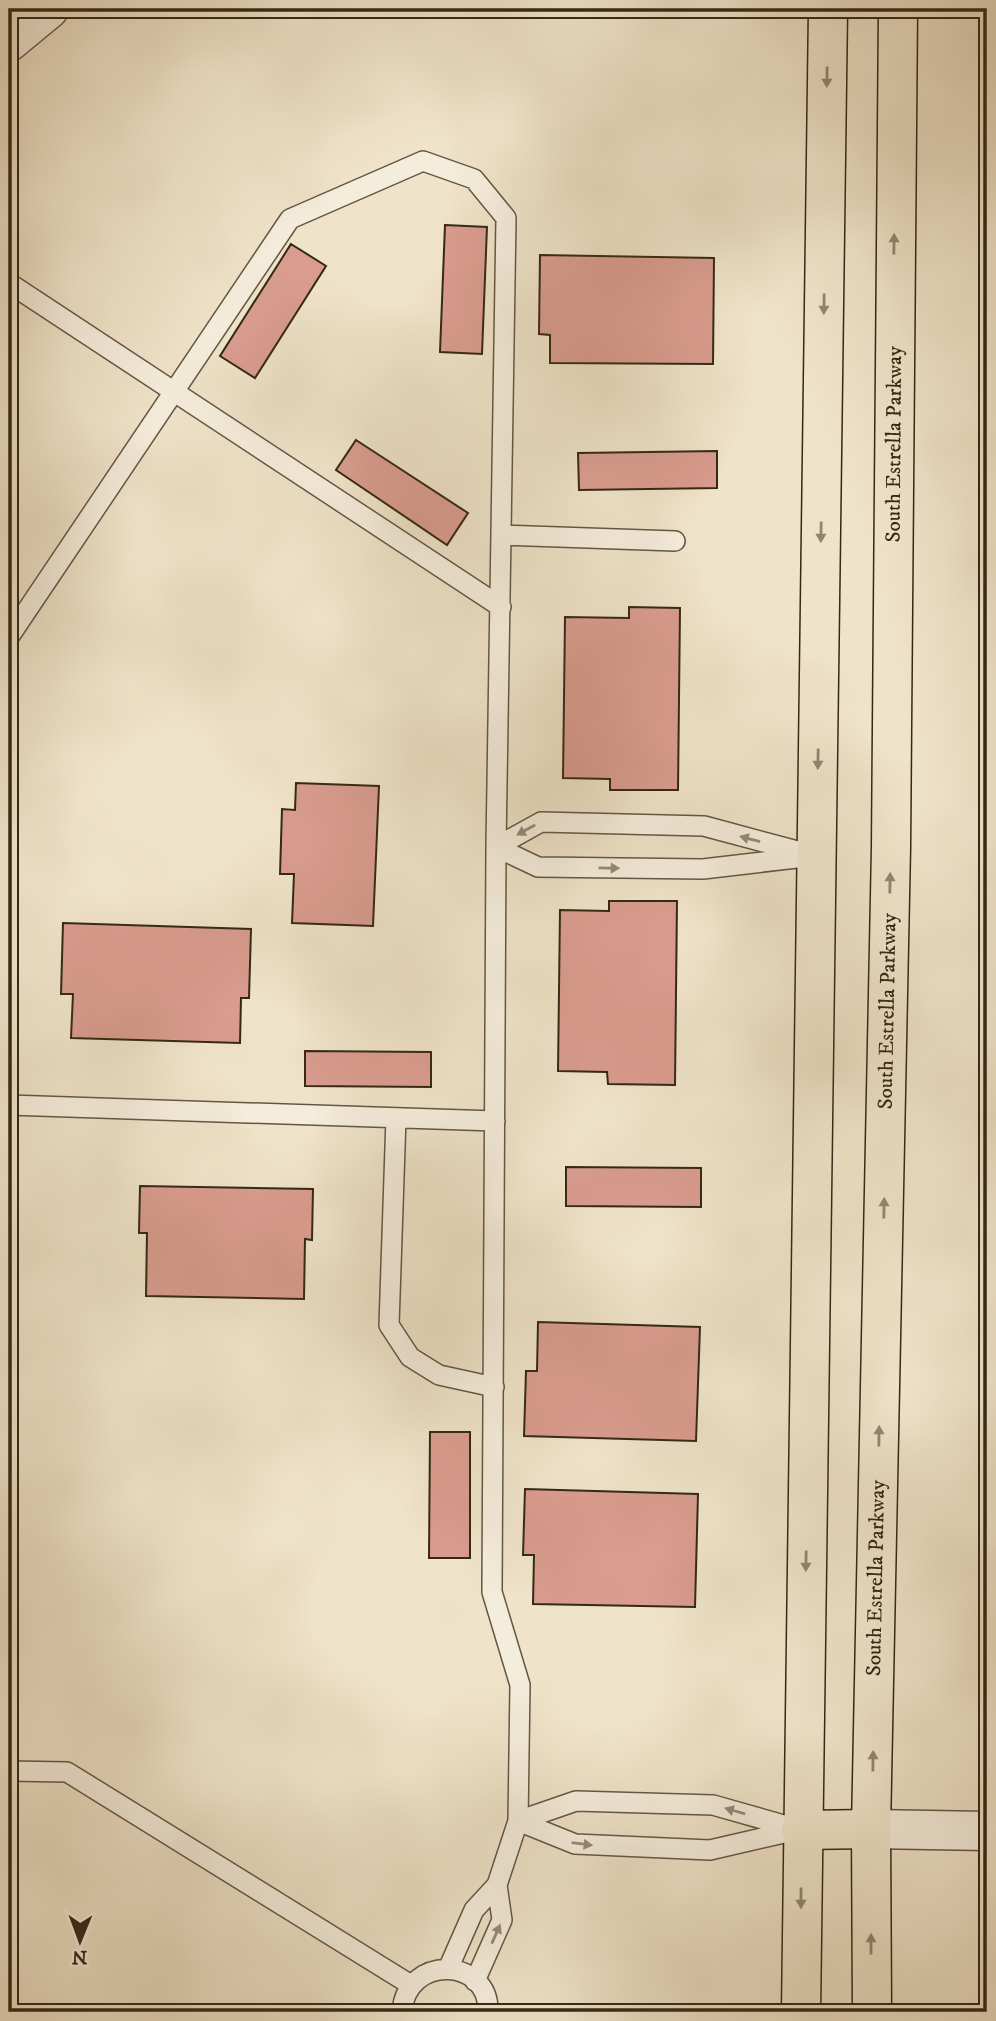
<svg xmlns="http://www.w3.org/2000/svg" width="996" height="2021" font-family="'IM FELL DW Pica',serif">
<rect width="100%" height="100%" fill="#efe3c9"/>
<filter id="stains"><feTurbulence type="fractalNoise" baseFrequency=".00286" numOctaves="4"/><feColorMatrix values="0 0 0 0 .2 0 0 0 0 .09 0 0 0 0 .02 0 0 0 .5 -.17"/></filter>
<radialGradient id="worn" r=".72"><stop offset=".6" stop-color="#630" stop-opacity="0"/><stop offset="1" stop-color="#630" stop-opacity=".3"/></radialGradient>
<path fill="#d99c8f" stroke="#342817" stroke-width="2" d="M445,225L487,227L482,354L440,352Z
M291,244L326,266L255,378L220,356Z
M540,255L714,258L713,364L550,363V335L539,334Z
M356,440L468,513L447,545L336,470Z
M717,451V488L579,490L578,453Z
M629,607L680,608L678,790H610V779L563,778L565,617L629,618Z
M296,783L379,786L373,926L292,923L294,874H280L282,809L295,810Z
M609,901H677L675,1085L608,1084L607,1072L558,1071L560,910L609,911Z
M63,923L251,929L249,998H241L240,1043L71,1038L73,994H61Z
M305,1051L431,1052V1087L305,1086Z
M566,1167L701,1168V1207L566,1206Z
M140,1186L313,1189L312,1240L305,1239L304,1299L146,1296L147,1233H139Z
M538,1322L700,1327L696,1441L524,1436L526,1371H537Z
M430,1432H470V1558H429Z
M525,1489L698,1494L695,1607L533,1604L534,1555H523Z"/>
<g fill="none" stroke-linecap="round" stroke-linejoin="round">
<defs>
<path id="service" d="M9,283L501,607
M503,535L675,541
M9,637L290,219L423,161L474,179L506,218L496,847L492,1592L520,1685L518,1821L497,1885L474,1910L448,1969
M496,847L541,822L704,826L816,856
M496,847L538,867L703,869L805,857
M9,1105L495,1121
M396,1118L389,1325L410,1357L439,1375L494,1387
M9,1771L67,1772L411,1985
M518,1821L576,1801L713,1805L801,1830
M518,1821L575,1844L710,1850L797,1830
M475,1981L502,1920L497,1885
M402,2012C406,1954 490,1957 488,2012"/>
<path id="minor" d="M871,1829L987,1831"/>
<path id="tertiary" d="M9,42L49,9"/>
<g id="primary">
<path d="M801,1830L871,1829"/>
<path d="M801,2012L828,9"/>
<path id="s1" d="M872,2012L871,1829L891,847L898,9"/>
</g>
</defs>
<use href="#service" stroke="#635744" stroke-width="22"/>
<use href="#minor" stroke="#635744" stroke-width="41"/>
<use href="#tertiary" stroke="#635744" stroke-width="41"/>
<use href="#primary" stroke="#342817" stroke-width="41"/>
<use href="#service" stroke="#f5eddc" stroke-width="19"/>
<use href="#minor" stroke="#f5eddc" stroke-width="38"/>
<use href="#tertiary" stroke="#f5eddc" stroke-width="38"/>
<use href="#primary" stroke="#efe3c9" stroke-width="38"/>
</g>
<defs><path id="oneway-solid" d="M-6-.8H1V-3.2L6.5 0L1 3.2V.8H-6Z" transform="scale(1.75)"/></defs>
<g fill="#928670">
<use href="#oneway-solid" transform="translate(827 77) rotate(91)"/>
<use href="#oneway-solid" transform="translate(894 244) rotate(-89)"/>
<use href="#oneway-solid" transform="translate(824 304) rotate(91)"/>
<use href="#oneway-solid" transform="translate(821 532) rotate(91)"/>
<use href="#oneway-solid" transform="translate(818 759) rotate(91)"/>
<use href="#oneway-solid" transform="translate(890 883) rotate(-89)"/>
<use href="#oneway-solid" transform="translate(884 1208) rotate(-89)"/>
<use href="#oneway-solid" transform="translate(879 1436) rotate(-89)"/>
<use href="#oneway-solid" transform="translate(806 1561) rotate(91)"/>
<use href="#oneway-solid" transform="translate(873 1761) rotate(-89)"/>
<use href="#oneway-solid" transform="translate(801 1898) rotate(90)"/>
<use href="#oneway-solid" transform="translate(871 1944) rotate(-90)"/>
</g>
<g fill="#948a7a">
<use href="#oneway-solid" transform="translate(526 830) rotate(151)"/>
<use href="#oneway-solid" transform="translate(750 839) rotate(-165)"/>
<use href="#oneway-solid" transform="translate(609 868) rotate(1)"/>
<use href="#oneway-solid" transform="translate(735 1811) rotate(-164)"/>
<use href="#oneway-solid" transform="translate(582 1844) rotate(7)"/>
<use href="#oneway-solid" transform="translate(496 1934) rotate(-66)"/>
</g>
<g text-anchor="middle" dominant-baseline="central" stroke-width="7" stroke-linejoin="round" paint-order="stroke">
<g font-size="21" fill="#342817" stroke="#f5eddc">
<text stroke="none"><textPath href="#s1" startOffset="1568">South Estrella Parkway</textPath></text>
<text stroke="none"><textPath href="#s1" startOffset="1001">South Estrella Parkway</textPath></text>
<text stroke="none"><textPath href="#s1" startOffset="434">South Estrella Parkway</textPath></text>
</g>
</g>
<rect width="996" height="2021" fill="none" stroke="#efe3c9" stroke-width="35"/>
<rect x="10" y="10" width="975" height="2000" fill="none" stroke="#342817" stroke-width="3.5"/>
<rect x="18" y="18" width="961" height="1986" fill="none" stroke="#342817" stroke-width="2"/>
<g transform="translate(80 1941) rotate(181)" stroke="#f5eddc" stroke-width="5" paint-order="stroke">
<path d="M0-5L12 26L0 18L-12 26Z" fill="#342817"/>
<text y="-10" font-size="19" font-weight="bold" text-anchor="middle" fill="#342817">N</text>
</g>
<rect width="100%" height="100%" filter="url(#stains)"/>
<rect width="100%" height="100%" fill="url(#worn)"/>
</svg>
